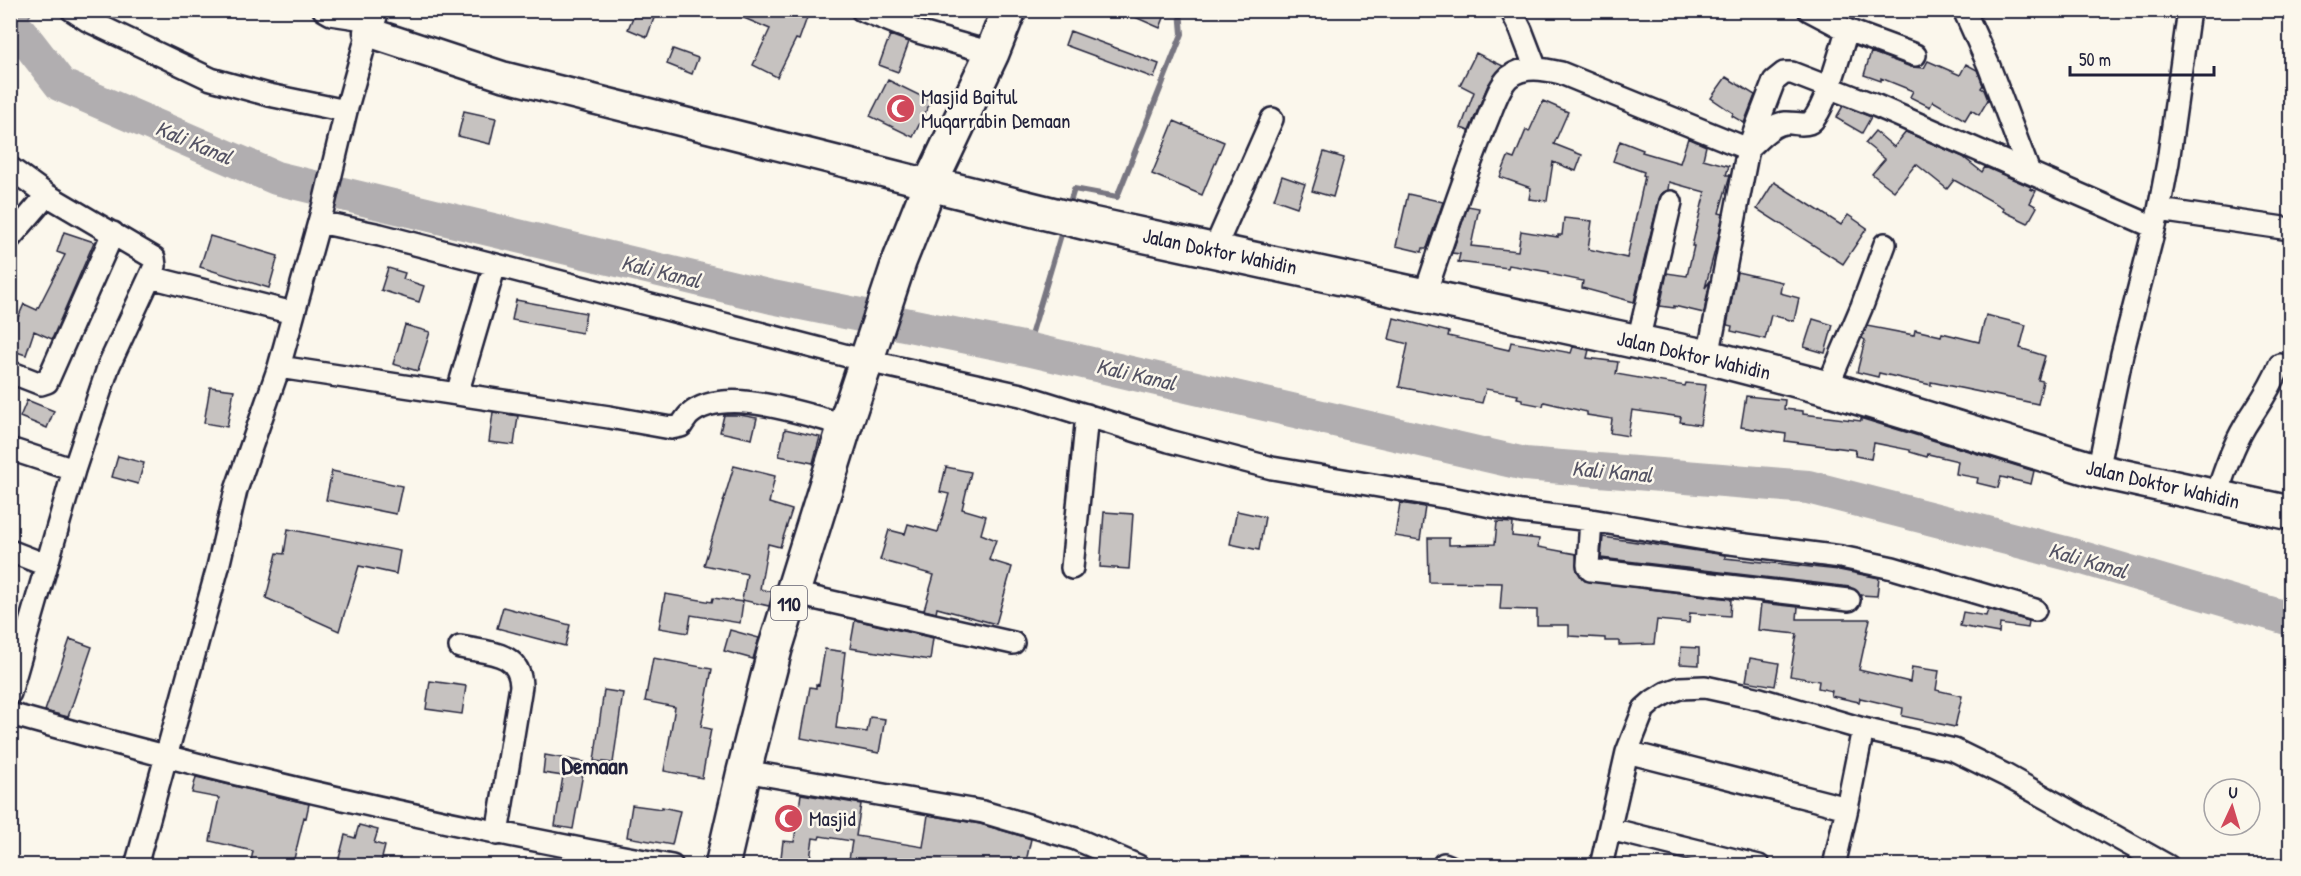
<svg xmlns="http://www.w3.org/2000/svg" width="2301" height="876" font-family="'Patrick Hand',sans-serif">
<rect width="100%" height="100%" fill="#fbf7ec"/>
<filter id="ink" filterUnits="userSpaceOnUse"><feTurbulence type="fractalNoise" baseFrequency=".0167" numOctaves="2"/><feDisplacementMap in="SourceGraphic" scale="12" xChannelSelector="R" yChannelSelector="G"/><feConvolveMatrix kernelMatrix="1 2 1 2 8 2 1 2 1" color-interpolation-filters="sRGB"/></filter>
<g filter="url(#ink)">
<path fill="#b1aeb0" stroke="#787681" stroke-width="1.5" d="M11,10L33,11L11,43L10,11Z"/>
<g fill="none" stroke-linecap="round" stroke-linejoin="round">
<path stroke="#787681" stroke-width="6" d="M1068,209L1074,189L1117,197L1182,34L1180,10
M1027,349L1063,228"/>
<path stroke="#b1aeb0" stroke-width="34" d="M20,32L61,85L276,178L772,297L1027,349L1525,464L1808,487L2069,554L2290,619"/>
</g>
<path fill="#c6c2c0" stroke="#22223b" stroke-width="1.5" d="M636,10H657L647,37L628,29Z
M725,10H796L808,15L799,40L796,39L777,77L753,65L770,29Z
M1119,10H1167L1160,28Z
M1070,31L1159,64L1154,78L1065,45Z
M890,35L909,42L898,72L879,65Z
M673,49L698,58L692,74L667,64Z
M1871,52L1911,67L1924,68L1928,61L1960,75L1966,64L1977,70L1983,85L1981,88L1984,90L1988,100L1979,115L1971,110L1965,120L1933,101L1930,107L1910,97L1913,91L1881,78V81L1864,75Z
M1476,53L1503,66L1488,85L1469,131L1461,128L1474,92L1460,85Z
M1726,77L1755,95L1744,123L1732,116L1733,113L1711,98Z
M888,80L931,101L913,137L870,116Z
M1543,101L1568,112L1554,144L1582,155L1576,171L1553,162L1547,201L1529,199L1531,188L1500,177L1508,157L1514,159L1526,130L1529,132Z
M1843,106L1871,117L1862,133L1836,118Z
M464,111L496,118L490,144L458,136Z
M1174,121L1224,142L1202,195L1152,174Z
M1875,131L1894,147L1906,132L1963,157L1982,172L1985,167L2031,187L2030,189L2036,191L2030,203L2037,207L2028,223L2003,211L2004,208L1954,180L1947,189L1916,164L1894,191L1872,174L1885,159L1865,143Z
M1688,138L1706,146L1703,159L1729,166L1726,175H1730L1719,213L1723,214L1718,239L1705,288L1710,281L1704,313L1674,306V308L1660,306L1667,273L1687,276L1694,246H1692L1705,192L1669,182L1668,190L1662,193L1659,199L1634,302L1582,288L1583,281L1549,274V272L1509,265L1508,268L1458,262L1460,254L1452,253L1468,206L1479,208L1471,246L1518,251L1521,231L1558,237V235H1562L1564,218L1592,221L1588,249L1627,258L1645,176L1643,175L1644,172L1613,161L1620,141L1643,150L1642,152L1680,163Z
M1324,152L1344,158L1333,197L1312,191Z
M1282,176L1305,184L1297,207L1274,199Z
M1774,182L1841,225L1848,215L1867,228L1843,264L1757,209Z
M1408,194L1443,202L1427,248H1423L1422,252L1396,246Z
M64,232L94,242L52,339L34,331L26,355L10,350V336L24,304L37,310L65,255L57,252Z
M210,236L278,256L269,288L200,267Z
M388,268L405,273L403,279L424,286L419,302L381,290Z
M1737,272L1782,282L1780,293L1799,298L1794,321L1771,315L1765,339L1731,331L1732,326L1727,325Z
M516,300L586,313L582,333L512,320Z
M1986,315L2026,325L2020,348L2045,356L2038,380L2043,381L2038,404L1931,382V385L1879,373L1878,377L1857,372L1865,340L1862,338L1867,326L1914,335L1915,330L1941,336L1942,333L1979,342Z
M1394,318L1449,332L1448,336L1509,350L1511,342L1571,353L1573,347L1589,350L1587,358L1618,362L1616,374L1685,386L1686,383L1706,385L1700,425L1680,422L1681,417L1632,410L1628,436L1610,433L1612,419L1587,415V412L1544,402L1543,406L1522,402V399L1517,398L1518,395L1486,389L1482,403L1399,387L1408,344L1389,339Z
M1813,319L1833,325L1825,353L1804,347Z
M405,325L430,332L418,371L393,364Z
M210,387L234,390L227,427L204,423Z
M1746,396L1785,400L1784,409L1803,411V414L1861,421V418L1863,419L2034,471L2031,484L2001,477L1998,488L1977,483L1978,478L1956,474L1958,461L1928,454L1927,457L1910,452V450L1874,443L1871,459L1855,456L1856,450L1785,441L1786,434L1741,427Z
M27,400L54,411L47,428L20,417Z
M493,412L518,416L514,445L489,442Z
M724,415H740L757,418L752,439L720,432Z
M785,429L820,437L813,463L779,456Z
M118,456L144,463L138,484L112,477Z
M734,466L775,476L769,503L792,510L780,547L768,544L760,589L773,592L769,606L742,600L747,574L704,565Z
M946,467L971,472L962,509L986,516L981,534L996,540L989,560L1012,567L996,624L937,608L936,613L924,610L934,575L880,560L889,530L905,534L908,524L938,532L949,494L940,492Z
M332,471L402,486L396,514L326,500Z
M1400,503L1425,507L1420,540L1395,536Z
M1237,511L1265,517L1259,550L1230,544Z
M1104,512L1133,514L1129,569L1100,567Z
M1497,522L1513,523L1512,536L1539,539L1538,547L1576,554L1577,571L1585,581L1731,599L1730,616L1690,613L1689,623L1657,620L1654,644L1619,645V641H1605V638L1569,636V625H1537V610L1500,609L1502,583L1429,582L1428,538H1449V545L1495,544Z
M288,529L400,551L396,574L359,566L339,631L266,598L277,553L284,554Z
M1603,537L1725,555V558L1839,570L1879,578L1877,596L1860,595L1850,587L1601,558Z
M665,594L712,602L713,598L743,602L740,623L691,615L688,633L659,628Z
M1761,603L1798,607L1797,619H1870L1859,670L1910,682L1912,667L1939,671L1936,690L1962,696L1955,727L1902,716L1903,708L1860,698L1859,702L1831,696L1832,691L1818,688L1819,681L1790,676L1797,634L1758,630Z
M503,607L570,625L565,646L497,628Z
M1988,609L2029,621L2028,628L2000,624L1999,633L1960,626L1963,612L1986,616Z
M855,620L933,638L930,660L850,648Z
M730,630L759,638L753,659L724,651Z
M70,639L92,647L68,717L45,711Z
M1681,647L1699,648V665L1680,664Z
M825,649L845,652L836,728L867,732L870,717L885,719L879,753L801,738L810,687L816,688V684L819,685Z
M653,658L712,669L701,727L711,729L702,778L664,771L675,707L645,701Z
M1750,658L1779,663L1775,686L1746,681Z
M430,681L466,686L462,714L426,709Z
M604,690L623,693L613,763L594,761Z
M545,755L585,762L573,829L555,826L563,776L543,773Z
M196,777L309,804L306,818L304,817L294,859H292L290,866H250L253,851L210,841L219,798L192,793Z
M801,794L861,804L856,836L923,847L928,815L980,824L1031,839L1025,866H848L852,841L820,836L819,839L813,838L809,866H780L783,841L794,842Z
M632,805L662,809V807L680,811L672,845L627,837Z
M359,825L378,830L374,843L385,846L380,866H337L345,835L355,838Z"/>
<g fill="none" stroke-linecap="round" stroke-linejoin="round">
<defs>
<path id="street" d="M72,10L87,20L211,79L269,95L346,111
M324,10L331,14L371,20
M862,10L918,32L992,53
M1511,10L1521,30L1536,69
M1809,10L1847,30L1915,55
M1964,10L1989,66L2029,172
M10,168L47,195
M2159,210L2290,229
M319,222L380,235L867,361L1021,395L1169,441L1272,468L1456,499L1521,512L1591,520L1722,542L1841,557L1893,568L2035,610
M10,238L47,195L154,258L155,266L150,277
M1214,250L1272,119
M1425,294C1445,235 1464,176 1488,118C1493,106 1499,86 1509,77C1524,65 1544,69 1561,73L1748,149C1758,140 1771,124 1785,123C1793,122 1801,126 1809,123C1823,118 1842,46 1847,30
M1638,341L1671,202
M1708,357L1748,149L1774,81L1784,73H1792L1877,106L2154,227
M279,367L609,417L671,428L681,426C683,423 686,418 689,415C724,384 805,415 845,425
M10,372L41,384L47,382L113,233
M1827,388L1862,306L1885,244
M457,394L495,265
M10,449L74,470
M2098,471L2122,354L2159,210L2168,162L2189,10
M2216,496C2224,473 2232,448 2245,426C2258,405 2270,390 2280,365
M1591,520L1588,565L1591,570L1849,600
M10,551L46,565
M1072,568L1087,415
M792,593L1013,643
M460,647C488,653 520,651 521,686L497,834
M10,693L74,470L109,365L150,277L293,313
M10,714C228,776 449,826 672,866
M1627,752L1847,808L1863,729
M744,771L983,812L1076,839L1138,866
M1610,829L1759,866
M1444,864L1449,866
M136,866L218,567L236,490L279,367L324,204L346,111L368,32
M1601,866L1627,752L1644,709L1653,701L1666,693L1680,688L1705,687L1760,699L1863,729L1954,750L2005,775L2168,866
M1834,866L1847,808"/>
<path id="secondary" d="M374,10L368,32L502,76L930,184"/>
<path id="primary" d="M930,184L1091,224L1708,357L1827,388L2098,471L2290,513
M722,866L744,771L775,649L845,425L899,262L930,184L992,53L1009,10"/>
</defs>
<use href="#street" stroke="#22223b" stroke-width="26"/>
<use href="#secondary" stroke="#22223b" stroke-width="33"/>
<use href="#primary" stroke="#22223b" stroke-width="38"/>
<use href="#street" stroke="#fbf7ec" stroke-width="21"/>
<use href="#secondary" stroke="#fbf7ec" stroke-width="28"/>
<use href="#primary" stroke="#fbf7ec" stroke-width="33"/>
</g>
</g>
<defs>
<symbol id="mosque-disc" viewBox="-11 -11 22 22"><circle r="9.5" fill="#d1495b" stroke="#fbf7ec"/><path d="M3.5-4.9A6 6 0 1 0 3.5 4.9A5 5 0 1 1 3.5-4.9Z" fill="#fff"/></symbol>
</defs>
<g fill-rule="evenodd">
<use href="#mosque-disc" x="884" y="92" width="33" height="33"/>
<use href="#mosque-disc" x="772" y="802" width="33" height="33"/>
</g>
<g text-anchor="middle" dominant-baseline="central" stroke-width="5" stroke-linejoin="round" paint-order="stroke">
<rect fill="#fbf7ec" stroke="#636270" stroke-width="1.5" x="771" y="586" width="36" height="34" rx="4.5"/>
<g font-size="20" font-weight="bold" fill="#22223b">
<text x="789" y="603">110</text>
</g>
<g font-size="21" fill="#22223b" stroke="#fbf7ec" text-anchor="start">
<text x="921" y="96">Masjid Baitul<tspan x="921" dy="24">Muqarrabin Demaan</tspan></text>
<text x="809" y="818">Masjid</text>
</g>
<g font-size="21" fill="#22223b" stroke="#fbf7ec">
<text transform="translate(1220 251) rotate(12)">Jalan Doktor Wahidin</text>
<text transform="translate(1694 355) rotate(13)">Jalan Doktor Wahidin</text>
<text transform="translate(2163 484) rotate(13)">Jalan Doktor Wahidin</text>
</g>
<g font-size="22" font-style="italic" fill="#545364" stroke="#fbf7ec">
<text transform="translate(194 142) rotate(23)">Kali Kanal</text>
<text transform="translate(661 271) rotate(14)">Kali Kanal</text>
<text transform="translate(1136 374) rotate(13)">Kali Kanal</text>
<text transform="translate(1612 471) rotate(5)">Kali Kanal</text>
<text transform="translate(2088 560) rotate(16)">Kali Kanal</text>
</g>
<g font-size="24" font-weight="bold" fill="#22223b" stroke="#fbf7ec">
<text x="595" y="765">Demaan</text>
</g>
</g>
<rect width="2301" height="876" fill="none" stroke="#fbf7ec" stroke-width="36"/>
<rect x="18" y="18" width="2265" height="840" fill="none" stroke="#22223b" stroke-width="2" filter="url(#ink)"/>
<g transform="translate(2232 807) rotate(4)"><circle r="28" fill="#fbf7ec" stroke="#a4a2a5" stroke-width="1.5"/>
<path d="M0-4.5L10 22L0 15L-10 22Z" fill="#d1495b"/>
<text y="-9" font-size="16" font-weight="bold" text-anchor="middle" fill="#22223b">U</text>
</g>
<path d="M2070 66v9h144v-9" fill="none" stroke="#22223b" stroke-width="3"/>
<text x="2079" y="66" font-size="18" fill="#22223b" stroke="#fbf7ec" stroke-width="4.5" paint-order="stroke">50 m</text>
</svg>
